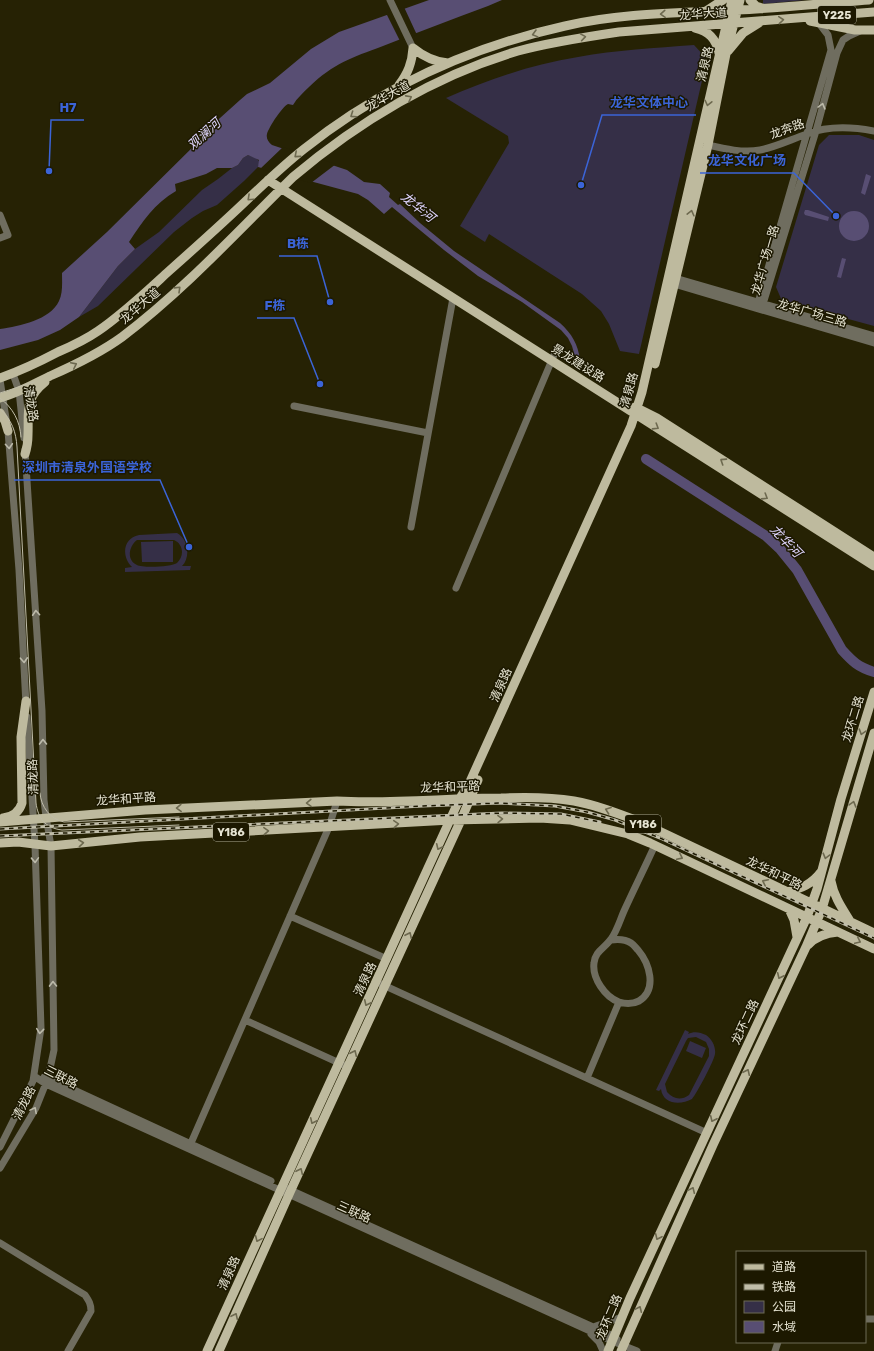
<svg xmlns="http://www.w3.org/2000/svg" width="874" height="1351" font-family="Rubik,'Noto Sans SC',sans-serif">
<rect width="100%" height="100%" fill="#262204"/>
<path fill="#352f47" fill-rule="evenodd" d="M763,0H805L763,4Z
M694,45L707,59L639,354L620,351L609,324L601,311L582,294L489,234L485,242L460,226L509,143L508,136L446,98C488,80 532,64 578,57C616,50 655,48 694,45Z
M829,135H859L874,140V326L782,301L776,287L819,145Z
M248,155L256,158L260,162L258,167L244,181L217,205L203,211L192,218L174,232L98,306L79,317L118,266L135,249L159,232L202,190L218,179L232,168L238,165L243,158Z
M177,533C188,539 191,557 182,566H191L190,570L125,572V568L132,567C121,556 123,538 139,535ZM137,540H174C179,542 182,547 182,552C182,556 180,560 177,563C172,567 142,568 137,565C126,560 129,546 137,540Z
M173,541V562H142L141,542Z
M685,1030L689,1032L688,1034C694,1031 700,1032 706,1035C712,1039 716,1047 715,1054C714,1061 697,1093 692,1099C681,1105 663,1105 661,1089L659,1091L656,1090ZM696,1037L706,1042L709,1049V1056L689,1095C681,1101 673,1099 667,1092L665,1084L686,1041L688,1038Z
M690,1041L706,1048L702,1058L686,1051Z"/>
<path fill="#584e73" d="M429,0H502L488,6C453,19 418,32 383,46C351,58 334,63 309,87C303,93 297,98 293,105L288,104C282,107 269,127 267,134C266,138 268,142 272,145L347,170L364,182L380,184L390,193L389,197L398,205L400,204L420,223L454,251L560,323C572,334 578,344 580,360L575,357L572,346L568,338L561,330L522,302L478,276L444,250L392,207L384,214L368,200L358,194L258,167L259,160L248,155L243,158L238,165L232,168H217L206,174L175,184L176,191C154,204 143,221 129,242L135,249L118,266L79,317L60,330L38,340L0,350V329C20,326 50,320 59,301C63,293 62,282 62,273L107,232L203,137L210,127L240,100L247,94L270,83L311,49L339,32Z
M866,174L871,176L865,195L861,193Z
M805,210H808L829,217L828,221L805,215L804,213Z
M839 226a15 15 0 1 1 30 0a15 15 0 1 1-30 0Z
M842,258L846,259L841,278L837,277Z"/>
<path fill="#262204" d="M404,7L417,35L400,41L386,13Z
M283,147L336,164L311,183L260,169Z"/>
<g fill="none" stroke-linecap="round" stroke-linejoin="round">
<path stroke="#584e73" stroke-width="10" d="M646,459L766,536L780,549L797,570L842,650C853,662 858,667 874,672"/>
<path stroke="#6f6d5f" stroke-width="7" d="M390,0L413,48
M708,145C725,149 743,153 760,150C776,147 792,139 807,134C827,126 853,127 874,131
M0,215L8,235L0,238
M675,278L874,336
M674,284L874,343
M759,309L763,304L816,131L837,53L843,40L849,36L860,31
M759,309L758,303L831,50L828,35L818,22
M13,374L19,391L24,438
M0,380L8,431L19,570L26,705
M294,406L428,433
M411,527L453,298
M456,588L554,355
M290,916L387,959
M611,940C618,939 625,939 631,943C634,945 636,948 638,950C649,963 658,989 639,1001C633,1004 625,1004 619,1002C605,997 592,978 594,963C595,951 605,948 611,939C617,931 620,920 624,911C634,889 645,867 655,845
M381,984L707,1133
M245,1020L348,1067
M34,1076L46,1084L612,1341L637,1351
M44,1077L48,1078L271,1181
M587,1078L619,1002
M191,1143L329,827L337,801
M0,1147L33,1081L41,1028L35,845L27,717
M0,1168L36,1108L48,1078L54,1050L51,846L46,817L44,800L42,711L25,450
M288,1189L613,1336L617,1339
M0,1243L85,1295C89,1301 91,1304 91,1311L68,1351
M865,1319H874
M593,1327L622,1317
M591,1334L599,1342L603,1351
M775,1351L778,1342"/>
<path stroke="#beba9e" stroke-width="9" d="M750,0L756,6L762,8
M706,11L723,0
M810,21L855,30H874
M695,28C709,31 716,39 719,53
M413,48C424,57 434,62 448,63
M728,51L743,33L759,23
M399,85C408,73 412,63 413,48
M268,180L874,566
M655,364L708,145L726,54L740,0
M0,378C20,371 39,362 58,352C72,346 85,340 98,331C123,314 146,292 169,271C196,247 223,223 249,198C267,181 285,164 304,149C381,88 470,47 565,26C620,13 680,13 737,10C781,8 825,3 869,0
M0,398C18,393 34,384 50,376C75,365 100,353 122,337C184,290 238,231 293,177C358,122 436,75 518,51C551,42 585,37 619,32L874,12
M635,407L657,418L874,557
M0,413L5,421L8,431
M25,454C27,448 28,442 28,435C29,411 24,399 45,382
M3,818C12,817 19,813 22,803L21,737L26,701
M0,822L145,810L337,801C392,804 447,798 501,798C525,797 551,797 574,801C596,805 617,813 638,821L874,933
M0,843L18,842L51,846L140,837L451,820L540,818L570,820L628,834L650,843L874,949
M831,881C834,897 842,908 850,921
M786,892C801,889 812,884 821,872
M789,909L794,920L797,937
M808,945C816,936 827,933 838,932
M207,1351L460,798L468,786L631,426L642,392L732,0
M219,1351L291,1190L461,820L478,780
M608,1351L630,1298L807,917L817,889L841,799L874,692
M621,1351L713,1145L806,947L822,909L874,733"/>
<path stroke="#c0bda9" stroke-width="1" d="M0,393L34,382
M0,398C13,408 20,421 21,437
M0,409C12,420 16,432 17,447L36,803C38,818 45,828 62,830L179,825
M40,793C41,807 50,819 64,822L179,817"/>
<defs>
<path id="rail" d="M0,829L423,806L500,803L555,806L587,812L615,820L660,838L874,938
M0,836L502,813L561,814L600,822"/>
</defs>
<use href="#rail" stroke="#c0bda9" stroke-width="3"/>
<use href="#rail" stroke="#1c1800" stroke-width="1.5" stroke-dasharray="4.5" stroke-linecap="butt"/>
</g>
<defs><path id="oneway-chevron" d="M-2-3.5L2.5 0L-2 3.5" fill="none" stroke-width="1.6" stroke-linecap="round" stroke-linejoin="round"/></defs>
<g stroke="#6d694f">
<use href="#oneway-chevron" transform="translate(663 14) rotate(176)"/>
<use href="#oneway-chevron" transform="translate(781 20) rotate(-5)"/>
<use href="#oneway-chevron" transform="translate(535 34) rotate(165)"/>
<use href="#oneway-chevron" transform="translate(583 37) rotate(-9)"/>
<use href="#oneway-chevron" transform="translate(409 98) rotate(-28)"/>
<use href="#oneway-chevron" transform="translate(708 103) rotate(103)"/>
<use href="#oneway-chevron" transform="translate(353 115) rotate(146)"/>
<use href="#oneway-chevron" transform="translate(297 155) rotate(139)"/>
<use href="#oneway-chevron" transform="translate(250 198) rotate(137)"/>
<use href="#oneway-chevron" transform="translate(691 213) rotate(-76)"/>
<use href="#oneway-chevron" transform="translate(178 289) rotate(-44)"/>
<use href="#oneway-chevron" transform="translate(74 365) rotate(-26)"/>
<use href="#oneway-chevron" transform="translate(656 427) rotate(32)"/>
<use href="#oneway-chevron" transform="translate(723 461) rotate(-147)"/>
<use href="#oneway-chevron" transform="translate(765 497) rotate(32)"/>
<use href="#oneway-chevron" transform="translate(862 732) rotate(107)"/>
<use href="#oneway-chevron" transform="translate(309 803) rotate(178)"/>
<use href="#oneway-chevron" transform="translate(853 804) rotate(-74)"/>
<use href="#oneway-chevron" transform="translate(179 808) rotate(178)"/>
<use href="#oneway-chevron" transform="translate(608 810) rotate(-160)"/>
<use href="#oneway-chevron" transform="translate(500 819) rotate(-1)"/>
<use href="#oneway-chevron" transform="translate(396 824) rotate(-4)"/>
<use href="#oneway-chevron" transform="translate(266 831) rotate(-3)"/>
<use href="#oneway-chevron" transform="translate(81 843) rotate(-6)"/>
<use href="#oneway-chevron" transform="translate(439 847) rotate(115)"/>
<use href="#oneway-chevron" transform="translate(826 856) rotate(105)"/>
<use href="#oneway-chevron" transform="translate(680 857) rotate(26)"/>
<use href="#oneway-chevron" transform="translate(765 882) rotate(-154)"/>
<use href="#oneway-chevron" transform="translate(409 935) rotate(-65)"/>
<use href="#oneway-chevron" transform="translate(858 941) rotate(25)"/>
<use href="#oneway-chevron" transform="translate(780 976) rotate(115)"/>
<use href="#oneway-chevron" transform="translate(367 1003) rotate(115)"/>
<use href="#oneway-chevron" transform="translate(354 1053) rotate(-65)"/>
<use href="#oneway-chevron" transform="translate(747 1072) rotate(-65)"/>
<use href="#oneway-chevron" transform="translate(713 1119) rotate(115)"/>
<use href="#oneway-chevron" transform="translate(313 1121) rotate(115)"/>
<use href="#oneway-chevron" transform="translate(300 1171) rotate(-65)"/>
<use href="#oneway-chevron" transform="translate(692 1190) rotate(-66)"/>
<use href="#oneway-chevron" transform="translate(658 1237) rotate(115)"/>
<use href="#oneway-chevron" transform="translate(258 1239) rotate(114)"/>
<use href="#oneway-chevron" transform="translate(639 1309) rotate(-66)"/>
<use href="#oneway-chevron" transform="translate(235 1316) rotate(-65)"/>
</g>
<g stroke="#bcbaaa">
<use href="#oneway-chevron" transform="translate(822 106) rotate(-75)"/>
<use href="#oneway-chevron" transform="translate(9 446) rotate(86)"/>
<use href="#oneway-chevron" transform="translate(36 613) rotate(-94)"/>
<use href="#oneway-chevron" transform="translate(24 660) rotate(87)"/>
<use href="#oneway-chevron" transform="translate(43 742) rotate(-91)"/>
<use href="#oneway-chevron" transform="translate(35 860) rotate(88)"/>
<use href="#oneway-chevron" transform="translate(53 984) rotate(-91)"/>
<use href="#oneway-chevron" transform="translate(40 1031) rotate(96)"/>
<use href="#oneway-chevron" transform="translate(34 1110) rotate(-62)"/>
</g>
<g text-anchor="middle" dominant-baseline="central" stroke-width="3" stroke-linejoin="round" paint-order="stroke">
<g fill="#1c1800" stroke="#a9a793" stroke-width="1">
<rect x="818" y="6" width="38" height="18" rx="3"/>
<rect x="625" y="815" width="36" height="18" rx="3"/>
<rect x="213" y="823" width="36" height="18" rx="3"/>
</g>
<g font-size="11" font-weight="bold" fill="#e6e4d2">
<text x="837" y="15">Y225</text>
<text x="643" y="824">Y186</text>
<text x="231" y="832">Y186</text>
</g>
<g font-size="12" fill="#e6e4d2" stroke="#1c1800">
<text transform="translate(703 14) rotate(-4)">龙华大道</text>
<text transform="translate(705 64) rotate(-77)">清泉路</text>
<text transform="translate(388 96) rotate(-29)">龙华大道</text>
<text transform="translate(787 129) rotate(-20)">龙奔路</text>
<text transform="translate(765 260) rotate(-74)">龙华广场一路</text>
<text transform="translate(140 306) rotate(-40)">龙华大道</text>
<text transform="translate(812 313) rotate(16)">龙华广场三路</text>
<text transform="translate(578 363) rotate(32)">景龙建设路</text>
<text transform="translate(629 390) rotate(-74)">清泉路</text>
<text transform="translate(31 404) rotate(81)">清龙路</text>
<text transform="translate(501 685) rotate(-66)">清泉路</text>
<text transform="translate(853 719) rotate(-73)">龙环二路</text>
<text transform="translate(33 777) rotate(-92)">清龙路</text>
<text transform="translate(450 787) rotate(-2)">龙华和平路</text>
<text transform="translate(126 799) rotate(-4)">龙华和平路</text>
<text transform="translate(774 873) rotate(26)">龙华和平路</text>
<text transform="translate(365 979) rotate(-65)">清泉路</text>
<text transform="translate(745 1022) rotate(-65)">龙环二路</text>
<text transform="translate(61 1077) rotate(27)">三联路</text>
<text transform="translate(24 1103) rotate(-63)">清龙路</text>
<text transform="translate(354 1212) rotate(24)">三联路</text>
<text transform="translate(229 1273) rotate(-66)">清泉路</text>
<text transform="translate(609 1317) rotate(-67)">龙环二路</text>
</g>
<g font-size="13" font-style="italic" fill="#e0d6fe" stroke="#1c1800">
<text transform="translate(204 134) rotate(-42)">观澜河</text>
<text transform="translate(418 207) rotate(39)">龙华河</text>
<text transform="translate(786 541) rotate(46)">龙华河</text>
</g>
</g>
<path fill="none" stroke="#3b64d7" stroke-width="1.5" d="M581 185L602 115H696M49 171L51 120H84M836 216L794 173H700M330 302L317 256H279M320 384L294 318H257M189 547L160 480H14"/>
<g fill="#3b64d7" stroke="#1c1800" stroke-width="1.5">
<circle cx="581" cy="185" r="4"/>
<circle cx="49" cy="171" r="4"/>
<circle cx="836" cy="216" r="4"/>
<circle cx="330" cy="302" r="4"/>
<circle cx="320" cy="384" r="4"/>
<circle cx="189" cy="547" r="4"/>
</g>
<g font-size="13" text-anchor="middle" font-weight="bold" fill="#3b64d7" stroke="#1c1800" stroke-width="3" stroke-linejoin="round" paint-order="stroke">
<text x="649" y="107">龙华文体中心</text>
<text x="68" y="112">H7</text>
<text x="747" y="165">龙华文化广场</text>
<text x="298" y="248">B栋</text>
<text x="275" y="310">F栋</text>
<text x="87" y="472">深圳市清泉外国语学校</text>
</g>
<rect x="736" y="1251" width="130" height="92" fill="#1c1800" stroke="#6d6a54"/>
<rect x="744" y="1264" width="20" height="6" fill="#beba9e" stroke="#6d6a54"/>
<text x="772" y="1271" font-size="12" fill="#e6e4d2">道路</text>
<rect x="744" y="1284" width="20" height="6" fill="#c0bda9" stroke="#6d6a54"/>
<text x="772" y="1291" font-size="12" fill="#e6e4d2">铁路</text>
<rect x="744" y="1301" width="20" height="12" fill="#352f47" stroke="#6d6a54"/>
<text x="772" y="1311" font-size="12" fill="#e6e4d2">公园</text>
<rect x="744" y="1321" width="20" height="12" fill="#584e73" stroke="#6d6a54"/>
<text x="772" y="1331" font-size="12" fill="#e6e4d2">水域</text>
</svg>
